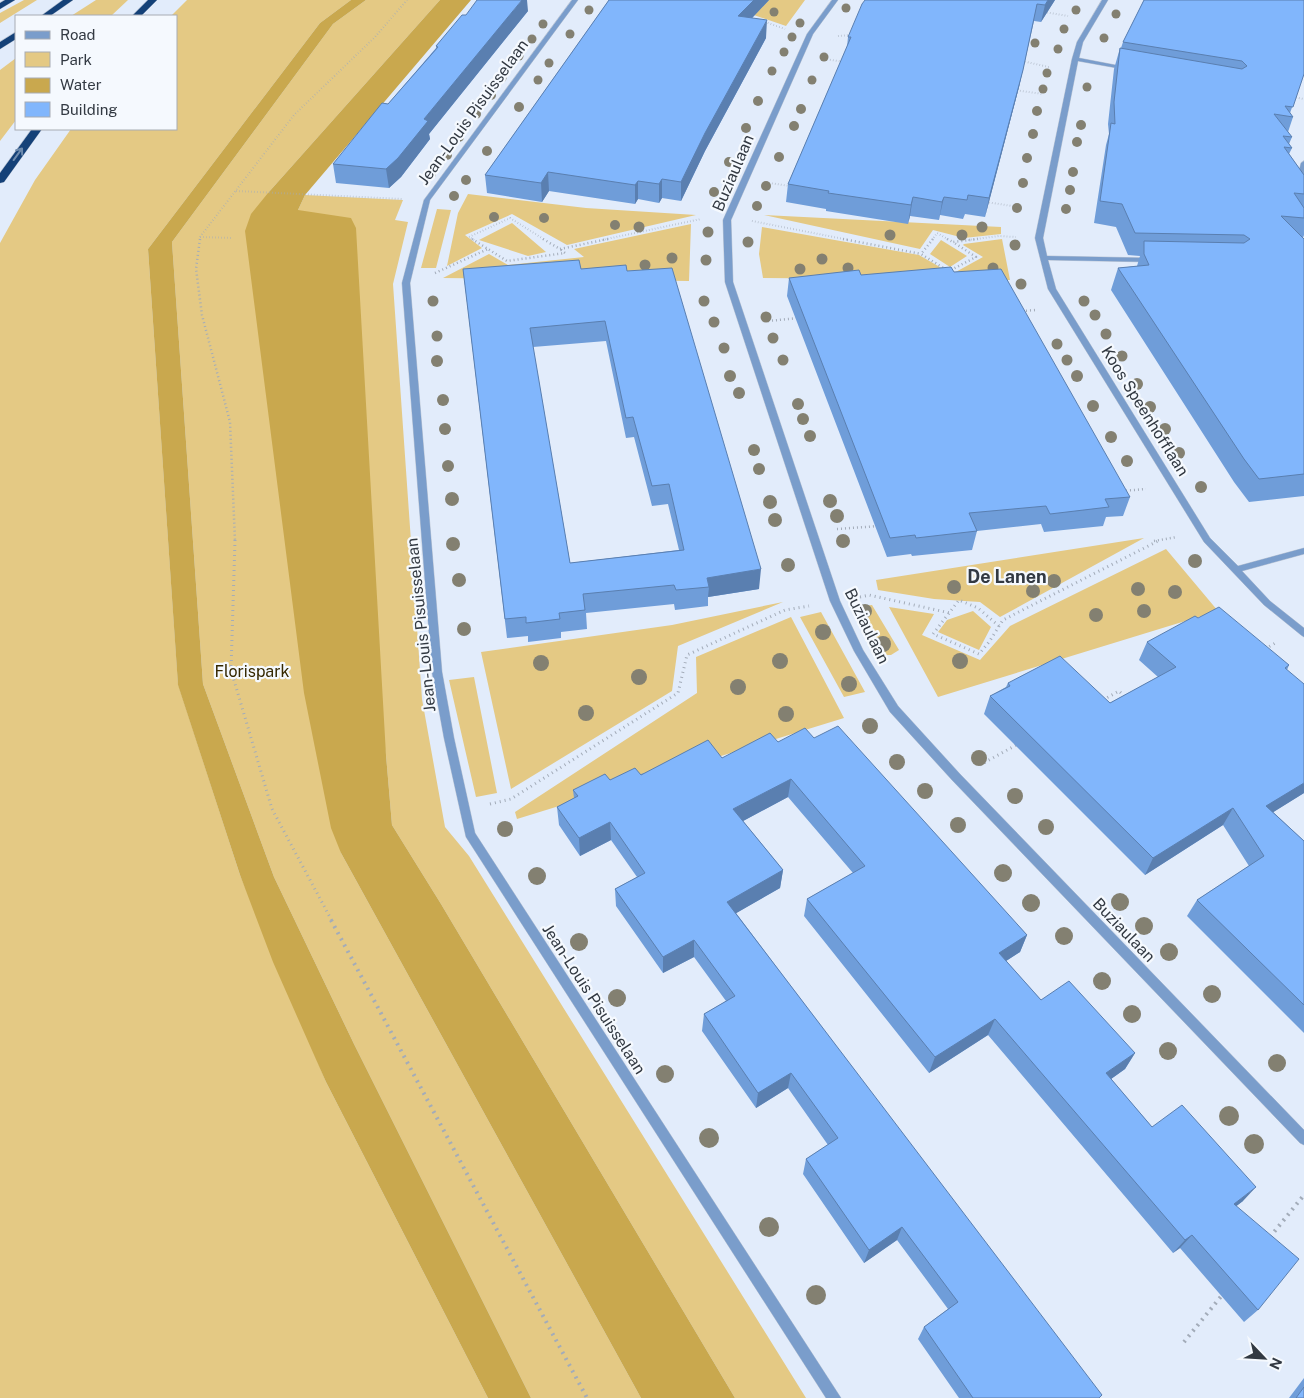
<svg xmlns="http://www.w3.org/2000/svg" width="1304" height="1398" font-family="'Public Sans',sans-serif">
<rect width="100%" height="100%" fill="#e2ecfb"/>
<path fill="#e4c984" d="M24,0H37L0,23V13Z
M96,0H128L111,16H71Z
M187,0H351L320,23L148,249L178,684L240,875L326,1082L488,1398H0V243L35,180L71,129H176V16H171Z
M366,0H440L268,193L341,853L641,1398H531L354,1044L274,877L203,684L172,242L333,24Z
M731,0H805L786,26L733,8Z
M16,58V120L0,141V70Z
M468,194L586,208L696,215L567,245L512,214L465,235L482,248L447,266L458,213Z
M305,195L403,200L395,220L408,222L393,284L422,699L445,827L469,856L806,1398H735L441,904L392,825L386,755L298,210Z
M437,209L451,210L436,268H421Z
M764,215L1001,227V234L964,238L933,230L920,249Z
M512,223L546,252L528,256L479,240Z
M691,224L689,281L443,278L489,254L508,265L584,257L574,249Z
M762,227L919,255L952,274L983,257L963,245L964,244L1002,239L1010,280L763,278L759,254Z
M941,240L967,256L950,267L930,254Z
M1144,538L1000,617L980,602L934,599L878,590L876,580Z
M1166,549L1218,611L938,697L889,607L934,614L922,635L980,660L1010,626Z
M783,602L678,646L672,691L511,789L481,652L672,625Z
M872,605L899,650L891,655H879L853,607Z
M973,611L991,627L979,650L938,632L947,620Z
M821,612L865,692L844,697L800,617Z
M791,617L844,718L517,819L515,812L697,693L696,657Z
M474,677L497,793L476,797L449,680Z"/>
<path fill="#c9a84e" d="M351,0H366L333,24L172,242L203,684L274,877L354,1044L531,1398H488L326,1082L273,962L240,875L178,685L148,249L320,23Z
M440,0H471L305,195L298,210L351,218L356,228L386,755L392,825L441,904L735,1398H641L341,853L331,828L304,693L245,231L251,214L268,193Z"/>
<g fill="none" stroke-linecap="round" stroke-linejoin="round">
<defs>
<path id="minor" d="M572,0H578L430,200L410,283L442,672L454,738L475,833L841,1398H826L466,837L444,738L432,672L402,283L424,200Z
M832,0H838L813,34L731,220L733,282L840,601L863,650L898,706L960,774L1304,1130V1145L1300,1143L952,780L890,712L854,651L830,601L725,282L723,220L807,34Z
M1102,0H1108L1083,42L1079,58L1131,68L1128,70L1078,61L1043,238L1047,256L1151,258L1155,260L1151,262L1048,260L1056,289L1210,538L1238,566L1304,548V554L1242,571L1270,601L1304,628V637L1301,635L1264,605L1204,542L1048,289L1035,238L1072,59L1077,42Z
M1304,161V178L1302,177L1299,171L1301,163Z"/>
<path id="motorway" d="M5,0H15L0,9V3Z
M63,0H73L50,16H41Z
M148,0H157L141,16H132Z
M16,32V39L0,49V42Z
M32,129H42L4,182L0,183V173Z"/>
</defs>
<use href="#minor" stroke="#bfc8d6" stroke-width="1"/>
<use href="#motorway" stroke="#bfc8d6" stroke-width="1"/>
<path stroke="#a3acb9" stroke-width="2" stroke-dasharray="0.5 2.5" stroke-linecap="butt" d="M1044,12L1068,16
M765,22L785,29
M838,36L852,35
M824,59L845,62
M1022,61L1049,67
M1014,90L1043,94
M1293,97L1304,99
M769,183L790,186
M236,191L402,199
M986,202L1019,207
M752,221L849,240
M200,237L233,238
M200,240V237L294,115L375,37L407,0
M474,240L469,237L510,218L545,240
M602,240L701,219
M932,240L937,233L949,240
M968,240L999,236L1016,237"/>
<path stroke="#a3acb9" stroke-width="2.5" stroke-dasharray="1 3" stroke-linecap="butt" d="M200,239L196,269L202,315L230,422L235,541
M472,239L507,261L565,253L560,249
M543,239L560,249
M843,239L921,254
M933,239L921,254L945,269
M947,239L953,242
M560,249L608,239
M951,270L976,257L953,242L978,239
M435,273L488,249
M1022,311L1036,310
M768,321L799,318
M1122,491L1146,489
M837,529L879,526
M1154,541L1177,537"/>
<path stroke="#a3acb9" stroke-width="3" stroke-dasharray="1 4" stroke-linecap="butt" d="M235,540L231,670L272,809L332,921
M860,597L869,595L950,613
M999,626L978,608L959,600L933,634L979,654L989,642L1003,620L1160,540
M1265,649L1277,642
M1103,700L1119,691L1125,697
M980,765L1018,744
M490,804L511,799L678,693L687,655L785,610L809,606"/>
<path stroke="#a3acb9" stroke-width="4" stroke-dasharray="2 5" stroke-linecap="butt" d="M331,920L587,1398
M1270,1237L1304,1195
M1184,1342L1223,1294"/>
<use href="#minor" fill="#7a9dcb" fill-rule="evenodd"/>
<use href="#motorway" fill="#144178" fill-rule="evenodd"/>
</g>
<g fill="#838071">
<circle cx="846" cy="8" r="4.5"/>
<circle cx="589" cy="10" r="4.5"/>
<circle cx="1076" cy="10" r="4.5"/>
<circle cx="774" cy="12" r="4.5"/>
<circle cx="1116" cy="14" r="4.5"/>
<circle cx="800" cy="23" r="4.5"/>
<circle cx="543" cy="24" r="4.5"/>
<circle cx="1064" cy="29" r="4.5"/>
<circle cx="570" cy="34" r="4.5"/>
<circle cx="792" cy="37" r="4.5"/>
<circle cx="1104" cy="38" r="4.5"/>
<circle cx="532" cy="39" r="4.5"/>
<circle cx="1035" cy="43" r="4.5"/>
<circle cx="1058" cy="49" r="4.5"/>
<circle cx="784" cy="52" r="4.5"/>
<circle cx="519" cy="56" r="4.5"/>
<circle cx="824" cy="57" r="4.5"/>
<circle cx="549" cy="63" r="4.5"/>
<circle cx="772" cy="71" r="4.5"/>
<circle cx="1047" cy="73" r="4.5"/>
<circle cx="502" cy="78" r="4.5"/>
<circle cx="538" cy="80" r="4.5"/>
<circle cx="812" cy="80" r="4.5"/>
<circle cx="1087" cy="87" r="4.5"/>
<circle cx="1043" cy="89" r="4.5"/>
<circle cx="491" cy="95" r="5"/>
<circle cx="758" cy="101" r="5"/>
<circle cx="519" cy="107" r="5"/>
<circle cx="801" cy="109" r="5"/>
<circle cx="1037" cy="111" r="5"/>
<circle cx="476" cy="114" r="5"/>
<circle cx="1081" cy="125" r="5"/>
<circle cx="794" cy="126" r="5"/>
<circle cx="746" cy="128" r="5"/>
<circle cx="1033" cy="134" r="5"/>
<circle cx="459" cy="137" r="5"/>
<circle cx="1077" cy="142" r="5"/>
<circle cx="487" cy="151" r="5"/>
<circle cx="447" cy="155" r="5"/>
<circle cx="779" cy="157" r="5"/>
<circle cx="1027" cy="158" r="5"/>
<circle cx="729" cy="162" r="5"/>
<circle cx="1073" cy="172" r="5"/>
<circle cx="431" cy="174" r="5"/>
<circle cx="466" cy="180" r="5"/>
<circle cx="1023" cy="183" r="5"/>
<circle cx="766" cy="186" r="5"/>
<circle cx="1070" cy="190" r="5"/>
<circle cx="714" cy="192" r="5"/>
<circle cx="454" cy="196" r="5"/>
<circle cx="757" cy="206" r="5"/>
<circle cx="1017" cy="208" r="5"/>
<circle cx="1066" cy="209" r="5"/>
<circle cx="494" cy="217" r="5"/>
<circle cx="544" cy="218" r="5"/>
<circle cx="615" cy="225" r="5"/>
<circle cx="639" cy="227" r="5.5"/>
<circle cx="982" cy="227" r="5.5"/>
<circle cx="708" cy="232" r="5.5"/>
<circle cx="890" cy="235" r="5.5"/>
<circle cx="962" cy="235" r="5.5"/>
<circle cx="748" cy="242" r="5.5"/>
<circle cx="1015" cy="245" r="5.5"/>
<circle cx="672" cy="258" r="5.5"/>
<circle cx="822" cy="259" r="5.5"/>
<circle cx="706" cy="260" r="5.5"/>
<circle cx="645" cy="265" r="5.5"/>
<circle cx="848" cy="268" r="5.5"/>
<circle cx="993" cy="268" r="5.5"/>
<circle cx="800" cy="269" r="5.5"/>
<circle cx="1021" cy="284" r="5.5"/>
<circle cx="433" cy="301" r="5.5"/>
<circle cx="704" cy="301" r="5.5"/>
<circle cx="1084" cy="301" r="5.5"/>
<circle cx="1095" cy="315" r="5.5"/>
<circle cx="766" cy="317" r="5.5"/>
<circle cx="714" cy="322" r="5.5"/>
<circle cx="1106" cy="334" r="5.5"/>
<circle cx="437" cy="336" r="5.5"/>
<circle cx="773" cy="338" r="5.5"/>
<circle cx="1057" cy="344" r="5.5"/>
<circle cx="724" cy="348" r="5.5"/>
<circle cx="1122" cy="356" r="5.5"/>
<circle cx="783" cy="360" r="5.5"/>
<circle cx="1067" cy="360" r="5.5"/>
<circle cx="437" cy="361" r="6"/>
<circle cx="730" cy="376" r="6"/>
<circle cx="1077" cy="376" r="6"/>
<circle cx="1137" cy="384" r="6"/>
<circle cx="739" cy="393" r="6"/>
<circle cx="443" cy="400" r="6"/>
<circle cx="798" cy="404" r="6"/>
<circle cx="1093" cy="406" r="6"/>
<circle cx="1150" cy="407" r="6"/>
<circle cx="803" cy="419" r="6"/>
<circle cx="445" cy="429" r="6"/>
<circle cx="1165" cy="429" r="6"/>
<circle cx="810" cy="436" r="6"/>
<circle cx="1111" cy="437" r="6"/>
<circle cx="754" cy="450" r="6"/>
<circle cx="1179" cy="453" r="6"/>
<circle cx="1127" cy="461" r="6"/>
<circle cx="448" cy="466" r="6"/>
<circle cx="759" cy="469" r="6"/>
<circle cx="1201" cy="487" r="6"/>
<circle cx="452" cy="499" r="7"/>
<circle cx="830" cy="501" r="7"/>
<circle cx="770" cy="502" r="7"/>
<circle cx="837" cy="516" r="7"/>
<circle cx="775" cy="520" r="7"/>
<circle cx="843" cy="541" r="7"/>
<circle cx="453" cy="544" r="7"/>
<circle cx="1195" cy="561" r="7"/>
<circle cx="788" cy="565" r="7"/>
<circle cx="459" cy="580" r="7"/>
<circle cx="1054" cy="581" r="7"/>
<circle cx="954" cy="587" r="7"/>
<circle cx="1138" cy="589" r="7"/>
<circle cx="1033" cy="591" r="7"/>
<circle cx="1175" cy="592" r="7"/>
<circle cx="865" cy="611" r="7"/>
<circle cx="1144" cy="611" r="7"/>
<circle cx="1096" cy="615" r="7"/>
<circle cx="464" cy="629" r="7"/>
<circle cx="823" cy="632" r="8"/>
<circle cx="883" cy="644" r="8"/>
<circle cx="780" cy="661" r="8"/>
<circle cx="960" cy="661" r="8"/>
<circle cx="541" cy="663" r="8"/>
<circle cx="639" cy="677" r="8"/>
<circle cx="849" cy="684" r="8"/>
<circle cx="738" cy="687" r="8"/>
<circle cx="586" cy="713" r="8"/>
<circle cx="786" cy="714" r="8"/>
<circle cx="870" cy="726" r="8"/>
<circle cx="979" cy="758" r="8"/>
<circle cx="897" cy="762" r="8"/>
<circle cx="925" cy="791" r="8"/>
<circle cx="1015" cy="796" r="8"/>
<circle cx="958" cy="825" r="8"/>
<circle cx="1046" cy="827" r="8"/>
<circle cx="505" cy="829" r="8"/>
<circle cx="1003" cy="873" r="9"/>
<circle cx="537" cy="876" r="9"/>
<circle cx="1120" cy="902" r="9"/>
<circle cx="1031" cy="903" r="9"/>
<circle cx="1144" cy="926" r="9"/>
<circle cx="1064" cy="936" r="9"/>
<circle cx="579" cy="942" r="9"/>
<circle cx="1169" cy="952" r="9"/>
<circle cx="1102" cy="981" r="9"/>
<circle cx="1212" cy="994" r="9"/>
<circle cx="617" cy="998" r="9"/>
<circle cx="1132" cy="1014" r="9"/>
<circle cx="1168" cy="1051" r="9"/>
<circle cx="1277" cy="1063" r="9"/>
<circle cx="665" cy="1074" r="9"/>
<circle cx="1229" cy="1116" r="10"/>
<circle cx="709" cy="1138" r="10"/>
<circle cx="1254" cy="1144" r="10"/>
<circle cx="769" cy="1227" r="10"/>
<circle cx="816" cy="1295" r="10"/>
</g>
<path fill="#6f9dd9" fill-rule="evenodd" d="M609,0H769L752,18L766,38L705,151L681,201L662,198L659,203L638,199L635,204L549,191L542,202L487,193L485,175Z
M1055,0L1041,22L1034,21L1019,87L985,217L965,214L963,219L940,215L939,220L910,216L908,224L826,211V209L786,202L788,184L847,47L848,37Z
M1144,0L1304,74L1290,113L1293,117L1288,132L1292,137L1289,144L1292,148L1289,154L1304,175V235L1303,238L1304,239V496L1249,502L1234,482L1111,290L1118,268L1137,266L1140,256L1128,255L1116,227L1094,223L1106,145L1109,134L1108,124L1114,69L1120,48H1121L1123,42Z
M528,11L429,134L430,139L401,177L389,188L336,183L333,164L388,104L436,48V46L466,15Z
M463,269H581L627,271L759,589L708,597V606L675,610L674,604L586,613L587,629L561,632V638L528,642V636L507,638ZM606,341L626,438L634,437L652,506L668,504L679,550L570,563L533,347Z
M954,272L1130,497L1123,516L1106,517L1103,526L1044,532L1041,524L977,531L972,550L912,556L911,554L887,557L787,296L789,278Z
M1198,618L1289,665L1287,670L1304,793L1273,812L1304,841V1033L1187,916L1197,900L1249,866L1223,825L1145,875L984,714L990,696L1006,687L1008,683L1110,703L1158,677L1139,660L1147,642Z
M814,738L1027,935L1020,952L1006,961L1041,1000L1135,1053L1125,1069L1111,1079L1152,1127L1243,1201L1236,1206L1258,1310L1244,1322L1180,1248L1173,1253L988,1035L929,1073L804,916L807,899L853,873L788,797L743,821L783,870L780,888L736,913L1100,1398H959L918,1339L924,1327L948,1309L897,1240L864,1263L803,1174L806,1159L828,1145L788,1088L756,1108L702,1031L704,1014L726,1001L694,957L663,973L616,906L615,889L637,877L611,840L580,856L559,825L557,807L574,798L573,790L610,780L722,758L778,742Z
M1304,1378V1398H1289Z"/>
<path fill="#5a7fb0" d="M522,0H527L528,11L429,134L430,139L401,177L389,188L386,169L424,119Z
M754,0H769L737,34L738,16Z
M1048,0H1055L1041,22L1045,5Z
M1037,4L1019,87L985,217L989,198Z
M767,20L766,38L705,151L681,201V182L705,133Z
M548,172L549,191L542,202L541,183Z
M662,179V198L659,203V184Z
M638,181V199L635,204V185Z
M913,197L910,216L908,224L911,205Z
M944,197L940,215L939,220L942,202Z
M761,569L759,589L708,597L709,587L707,578Z
M791,779L788,797L732,827L733,809Z
M1304,783V793L1256,823L1266,806Z
M1233,808L1223,825L1145,875L1153,858Z
M610,822L611,840L580,856L579,838Z
M783,870L780,888L726,919L727,902Z
M1027,935L1020,952L992,970L999,953Z
M694,940V957L663,973V957Z
M995,1019L988,1035L929,1073L935,1057Z
M1135,1053L1125,1069L1097,1089L1106,1073Z
M791,1073L788,1088L756,1108L758,1093Z
M1256,1187L1243,1201L1221,1218L1234,1204Z
M902,1227L897,1240L864,1263L869,1250Z
M1192,1235L1180,1248L1173,1253L1185,1240Z"/>
<path fill="#81b6fc" stroke="#5a7fb0" fill-rule="evenodd" d="M477,0H522L424,119L428,121L398,158L386,169L333,164L382,103L388,104L438,47L436,46L462,15H466Z
M609,0H754L738,16L767,20L705,133L681,182L662,179L659,184L638,181L635,185L548,172L541,183L485,175Z
M865,0H1048L1045,5L1037,4L1023,70L989,198L968,195L967,200L944,197L942,202L913,197L911,205L828,193L829,191L788,184L851,37H848L862,4Z
M1144,0H1304V74L1293,107L1285,106L1293,117L1274,114L1292,137L1283,136L1292,148L1284,147L1304,175V194L1294,193L1304,208V218L1281,216L1304,239V474L1259,479L1244,459L1118,268L1149,265L1144,254V241L1244,243L1250,239L1244,235L1135,233L1122,204L1100,201L1111,123L1115,124L1114,102L1120,48L1242,69L1247,66L1242,61L1123,42Z
M579,260L581,269L626,265L627,271L672,268L761,569L707,578L709,587L676,590L674,585L583,594L585,610L559,613L560,619L526,623V617L505,619L463,269ZM605,321L626,418L633,417L652,486L669,484L684,550L570,563L530,328Z
M951,267L954,272L1001,269L1130,497L1105,499L1109,507L1050,514L1046,506L969,513L977,531L916,538L915,535L890,538L789,278L859,270L861,275Z
M1219,607L1289,665L1285,668L1304,684V783L1266,806L1304,841V1005L1197,900L1264,856L1233,808L1153,858L990,696L1010,686L1008,683L1060,656L1110,703L1176,667L1147,642L1195,616L1198,618Z
M838,726L1027,935L999,953L1041,1000L1069,981L1135,1053L1106,1073L1152,1127L1182,1105L1256,1187L1234,1204L1299,1259L1258,1310L1192,1235L1185,1240L995,1019L935,1057L807,899L865,866L791,779L733,809L783,870L727,902L1102,1395L1099,1398H973L924,1327L958,1302L902,1227L869,1250L806,1159L838,1138L791,1073L758,1093L704,1014L735,996L694,940L663,957L615,889L645,873L610,822L579,838L557,807L578,796L573,790L605,774L610,780L635,768L641,775L708,740L722,758L770,733L778,742L805,728L814,738Z
M1304,1387V1398H1296Z"/>
<defs><path id="oneway-shaft" d="M-6 0H5M1.5-3L5.5 0L1.5 3" fill="none" stroke-width="1.6" stroke-linecap="round" stroke-linejoin="round" transform="scale(1.25)"/></defs>
<use stroke="#6e8bae" href="#oneway-shaft" transform="translate(18 154) rotate(-54)"/>
<g text-anchor="middle" dominant-baseline="central" stroke-width="4.5" stroke-linejoin="round" paint-order="stroke">
<g font-size="16" fill="#323942" stroke="#f5f9fe">
<text transform="translate(473 112) rotate(-54)">Jean-Louis Pisuisselaan</text>
<text transform="translate(733 173) rotate(-67)">Buziaulaan</text>
<text transform="translate(1145 411) rotate(58)">Koos Speenhofflaan</text>
<text transform="translate(421 625) rotate(-96)">Jean-Louis Pisuisselaan</text>
<text transform="translate(867 626) rotate(64)">Buziaulaan</text>
<text transform="translate(1124 930) rotate(46)">Buziaulaan</text>
<text transform="translate(594 999) rotate(57)">Jean-Louis Pisuisselaan</text>
</g>
<g font-size="16" fill="#352800" stroke="#f5f9fe">
<text x="252" y="671">Florispark</text>
</g>
<g font-size="18" font-weight="bold" fill="#323942" stroke="#f5f9fe">
<text x="1007" y="576">De Lanen</text>
</g>
</g>
<rect x="15" y="15" width="162" height="115" fill="#f5f9fe" stroke="#a7acb3"/>
<rect x="25" y="31" width="25" height="8" fill="#7a9dcb" stroke="#a7acb3"/>
<text x="60" y="40" font-size="15" fill="#323942">Road</text>
<rect x="25" y="52" width="25" height="15" fill="#e4c984" stroke="#a7acb3"/>
<text x="60" y="65" font-size="15" fill="#323942">Park</text>
<rect x="25" y="78" width="25" height="15" fill="#c9a84e" stroke="#a7acb3"/>
<text x="60" y="90" font-size="15" fill="#323942">Water</text>
<rect x="25" y="102" width="25" height="15" fill="#81b6fc" stroke="#a7acb3"/>
<text x="60" y="115" font-size="15" fill="#323942">Building</text>
<g transform="translate(1264 1358) rotate(115)" stroke="#f5f9fe" stroke-width="4" paint-order="stroke">
<path d="M0-4L9 19L0 12L-9 19Z" fill="#323942"/>
<text y="-8" font-size="14" font-weight="bold" text-anchor="middle" fill="#323942">N</text>
</g>
</svg>
